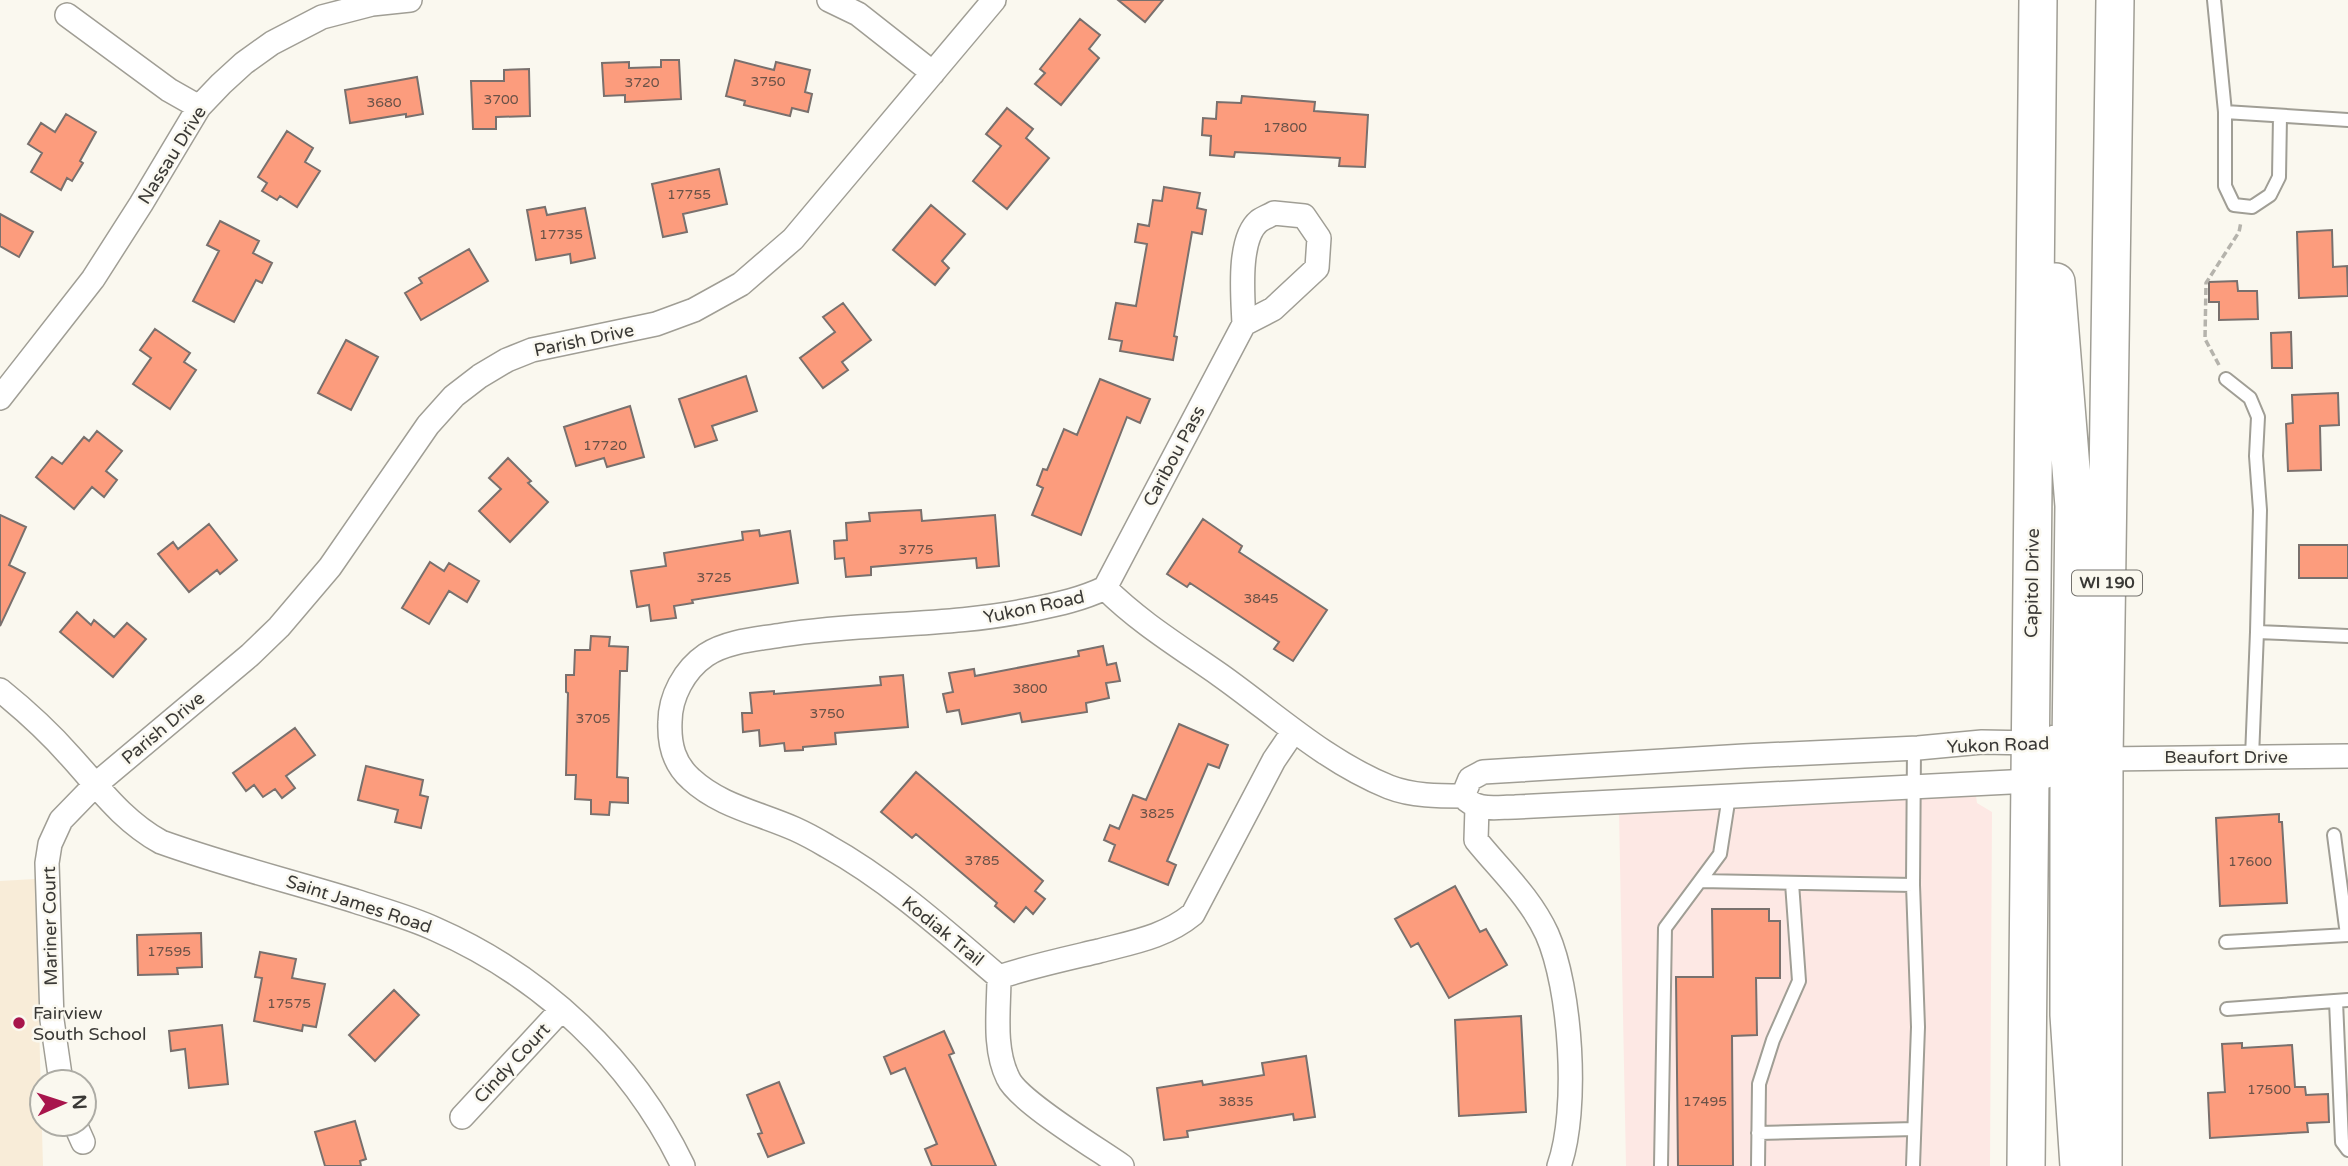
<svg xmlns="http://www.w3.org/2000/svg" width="2348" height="1166" font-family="'Varela Round',sans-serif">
<rect width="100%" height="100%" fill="#faf8ef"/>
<path fill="#fde8e4" d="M1951,795L1976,796L1977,803L1992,812L1990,1166H1626L1619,814Z"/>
<path fill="#f8ecd8" d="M35,879L43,1166H0V881Z"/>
<path fill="#fc9c7d" stroke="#79706d" stroke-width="2" d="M1118,0H1163L1145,22Z
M1080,19L1100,35L1089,49L1099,58L1061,105L1035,84L1045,73L1040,69Z
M661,60H679L681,99L625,102V95L604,96L602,63L629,62V68L661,67Z
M735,60L774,70L776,62L810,70L805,92L812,94L808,112L792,108L790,116L744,105L745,101L726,96Z
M529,69L530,116L496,117V129H473L471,81H504V70Z
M417,77L423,114L406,117V114L350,123L345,90Z
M1242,96L1315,102L1314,111L1368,115L1365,167L1339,166L1340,158L1235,152L1234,157L1210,155L1211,136L1202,135L1203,118L1216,119L1217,102L1241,103Z
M1007,108L1033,129L1026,138L1049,158L1007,209L973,181L1001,146L986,134Z
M66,114L96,132L80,161L83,163L72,181L67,178L61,190L31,172L42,153L28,144L41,123L55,132Z
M287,131L313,148L305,162L320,171L297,207L280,196L277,200L262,191L267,183L258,177Z
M719,169L727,204L683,214L687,232L663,237L652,184Z
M1164,187L1200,193L1197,208L1206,210L1202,234L1192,232L1174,336L1177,337L1173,360L1120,351L1122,341L1109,339L1116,303L1136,306L1147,244L1135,242L1138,224L1149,226L1153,200L1162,201Z
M931,205L965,234L942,261L949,268L935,285L893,250Z
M545,207L547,215L585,208L595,258L571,263L570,254L536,260L527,210Z
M0,214L33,232L19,257L0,246Z
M220,221L259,241L253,253L272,263L262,283L256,280L234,322L193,301L219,251L207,245Z
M2332,230L2333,267L2347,266L2348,296L2299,298L2297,232Z
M469,249L488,281L421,320L405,293L422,283L419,278Z
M2237,281L2238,291H2257L2258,319L2219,320V302H2209V282Z
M843,303L871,340L842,362L848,370L823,388L800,358L835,332L823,317Z
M155,329L190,353L184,362L196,370L170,409L133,384L151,358L140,350Z
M2291,332L2292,368H2272L2271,333Z
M346,340L378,357L351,410L318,393Z
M746,376L757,411L712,426L717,440L695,447L679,399Z
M1100,379L1150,399L1140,423L1127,417L1081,535L1032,515L1043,488L1037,485L1043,469L1047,470L1064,429L1077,435Z
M2338,393L2339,425L2320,426L2321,470L2288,471L2286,424L2293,423L2292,395Z
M630,406L644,457L607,467L604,458L576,466L564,427Z
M97,431L122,451L106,471L117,480L104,497L92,487L74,509L36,477L52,457L62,464L84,437L89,441Z
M508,458L531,481L528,483L548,502L510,542L479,511L501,489L489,478Z
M921,510L922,521L995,515L999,566L977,568L976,558L871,567V575L846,577L844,558L835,559L834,541L847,540L846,523L870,521L869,513Z
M0,515L26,527L9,565L25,573L0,626Z
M1203,519L1242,546L1239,552L1327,610L1293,661L1274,649L1279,642L1190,583L1187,587L1167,574Z
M209,524L237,560L220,574L217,570L189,592L158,554L173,542L178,549Z
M759,530L760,536L790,531L798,583L692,600L693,603L674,606L676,618L651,621L649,605L637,607L631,571L666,566L664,553L743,540L742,532Z
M2299,545H2348V578H2299Z
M430,562L444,571L449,563L479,581L467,602L449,591L429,624L402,608Z
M77,612L91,625L94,620L114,637L127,623L146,639L113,677L60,632Z
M591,636L610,637L609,646L628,647L627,671H620L617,777L628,778V803L610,802L609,815L591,814V800L575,799L576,775H566L568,693L566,692V675H574L575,650H590Z
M1103,646L1107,665L1116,663L1120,681L1106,683L1109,698L1086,703L1087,712L1022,722L1020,713L962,724L959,710L947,712L943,694L953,692L949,673L974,669L975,676L1079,656L1078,651Z
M903,675L908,727L835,733L836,744L803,747V750L785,751L784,743L760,746L759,730L743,732L742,713H752L750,693L774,691V694L881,685L880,677Z
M1179,724L1228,745L1219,768L1208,764L1167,861L1176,865L1168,885L1109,861L1115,845L1104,840L1110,825L1119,829L1133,795L1146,800Z
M295,728L315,755L286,776L295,788L282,798L275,789L263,797L254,785L246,791L233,773Z
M366,766L423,780L420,795L428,797L421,828L395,822L398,810L358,800Z
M916,772L1043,881L1035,891L1045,899L1033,914L1026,907L1014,922L995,906L997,903L916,834L912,838L881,812Z
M2279,814V822H2282L2287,903L2220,906L2216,818Z
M1455,886L1480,932L1486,929L1507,965L1449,998L1418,943L1411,947L1395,919Z
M1712,909H1769V921H1780V978H1756L1757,1035L1732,1036L1733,1166H1678L1676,977H1713Z
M201,933L202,967L177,968L178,974L138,975L137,935Z
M260,952L296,959L292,978L325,984L316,1027L303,1025L302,1031L254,1021L262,978L255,977Z
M394,990L419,1015L375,1061L349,1035Z
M1521,1016L1526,1112L1459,1116L1455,1020Z
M222,1025L228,1084L189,1088L185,1049L171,1051L169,1031Z
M944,1031L954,1053L949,1055L996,1166H932L925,1149L937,1144L905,1068L891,1074L884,1057Z
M2242,1043V1048L2292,1045L2295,1087H2305L2306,1095L2328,1094L2329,1122L2307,1123L2308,1132L2210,1138L2208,1093L2225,1092L2222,1044Z
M1306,1056L1315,1117L1294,1120L1293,1114L1187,1131L1188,1137L1164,1140L1157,1088L1202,1081L1203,1085L1264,1075L1262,1063Z
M779,1082L804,1143L768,1157L758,1134L762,1133L747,1095Z
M355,1121L366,1159L360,1161L361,1166H325L315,1132Z"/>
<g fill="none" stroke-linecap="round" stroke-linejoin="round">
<defs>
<path id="service" d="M2214,0L2225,112L2348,120
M2225,112V186L2234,205L2252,207L2270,195L2279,177L2280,116
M2226,379L2250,398L2258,417L2256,456L2260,510L2257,632
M2252,757L2257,632L2348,636
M2334,835L2347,935
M1700,881L1913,885L1914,748
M2226,942L2348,935
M2336,1001L2342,1142L2348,1150
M2227,1009L2348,1000
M1758,1133L1914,1129
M1661,1166L1665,928L1720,854L1729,796
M1758,1166L1759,1084L1773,1040L1799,981L1792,883
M1913,1166L1918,1027L1913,885"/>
<path id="minor" d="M829,0L858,14L933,73
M67,15L169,90L199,107
M1274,213L1304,216L1319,238L1317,268L1273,309L1244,324C1243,298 1237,239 1259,221C1263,218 1269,216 1274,213Z
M0,398L93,279L141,204L199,107L221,84L244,63L272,43L322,17L372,4L410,0
M1105,588C1139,622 1180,647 1220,675C1275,714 1325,761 1389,787C1412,796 1439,796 1463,796C1476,812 1496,807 1515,807L2030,781L2104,759L2348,756
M1105,588L1244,324
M0,690C26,711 49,732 71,757C100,789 123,821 161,842C225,865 290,881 355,901C382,910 409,917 435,929C542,976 632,1060 683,1166
M1463,796L1470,779L1483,772L1744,756L1918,748L1982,742L2041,743
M1477,807L1476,840C1501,871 1530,897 1547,934C1571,988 1579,1110 1559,1166
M999,977C945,931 890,881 827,846C817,840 806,834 795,829C759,813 720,806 691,779C674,764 669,745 670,722C670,697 684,670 706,655C727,641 758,639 782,635C866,622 951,627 1034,609C1059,604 1082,599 1105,588
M999,977C1032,966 1065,959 1099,951C1133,942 1165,937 1193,914L1274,760L1293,732
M999,977C999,1009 993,1048 1008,1078C1018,1101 1098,1149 1122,1166
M61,1082L52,1020L47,863L50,844L61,820L95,785L250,655L279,627L330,567L428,425L454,396L480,376L507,360L532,350L656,324L694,310L741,284L793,239L994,0
M462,1117L562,1009
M75,1124L83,1142"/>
<path id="primary" d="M2056,282L2074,506L2071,748L2073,759L2079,767
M2056,744L2069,770V1015L2079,1166
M2026,1166L2038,0
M2103,1166L2104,759L2115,0"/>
</defs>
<use href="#service" stroke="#a09e95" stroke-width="16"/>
<use href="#minor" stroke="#a09e95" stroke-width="26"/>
<use href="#primary" stroke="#a09e95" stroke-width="40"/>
<path stroke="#b5b3ac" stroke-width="3.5" stroke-dasharray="7 3.5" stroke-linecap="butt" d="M2219,365L2205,339L2206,283L2239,232L2241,222"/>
<use href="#service" stroke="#fff" stroke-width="12"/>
<use href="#minor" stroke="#fff" stroke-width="23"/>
<use href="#primary" stroke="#fff" stroke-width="37"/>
</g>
<circle fill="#a8154c" stroke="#faf8ef" stroke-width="2.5" cx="19" cy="1023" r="7"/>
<g text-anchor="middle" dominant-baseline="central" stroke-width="5" stroke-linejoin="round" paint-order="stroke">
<g font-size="14" fill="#6a5248">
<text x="768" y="81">3750</text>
<text x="642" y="82">3720</text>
<text x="501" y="99">3700</text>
<text x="384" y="102">3680</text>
<text x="1285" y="127">17800</text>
<text x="689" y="194">17755</text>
<text x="561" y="234">17735</text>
<text x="605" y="445">17720</text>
<text x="916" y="549">3775</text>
<text x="714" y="577">3725</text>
<text x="1261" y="598">3845</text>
<text x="1030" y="688">3800</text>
<text x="827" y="713">3750</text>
<text x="593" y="718">3705</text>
<text x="1157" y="813">3825</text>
<text x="982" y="860">3785</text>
<text x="2250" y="861">17600</text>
<text x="169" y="951">17595</text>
<text x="289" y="1003">17575</text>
<text x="2269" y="1089">17500</text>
<text x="1236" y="1101">3835</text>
<text x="1705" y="1101">17495</text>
</g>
<rect fill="#faf8ef" stroke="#74726e" stroke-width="2" x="2072" y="570.5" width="70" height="25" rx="5"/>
<g font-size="16" font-weight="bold" fill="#3a3936">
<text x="2107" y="583">WI 190</text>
</g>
<g font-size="18" fill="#3a3936" stroke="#faf8ef">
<text transform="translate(172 155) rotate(-58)">Nassau Drive</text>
<text transform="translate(584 340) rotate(-12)">Parish Drive</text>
<text transform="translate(1174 456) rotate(-62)">Caribou Pass</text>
<text transform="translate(2032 583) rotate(-89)">Capitol Drive</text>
<text transform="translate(1034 607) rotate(-12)">Yukon Road</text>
<text transform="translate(163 728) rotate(-40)">Parish Drive</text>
<text transform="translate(1998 745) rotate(-2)">Yukon Road</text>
<text x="2226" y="757">Beaufort Drive</text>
<text transform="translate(359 904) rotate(18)">Saint James Road</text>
<text transform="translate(50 926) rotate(-91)">Mariner Court</text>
<text transform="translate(943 931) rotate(39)">Kodiak Trail</text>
<text transform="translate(512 1063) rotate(-47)">Cindy Court</text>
</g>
<g font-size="18" fill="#3a3936" stroke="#faf8ef" text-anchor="start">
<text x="33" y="1013">Fairview<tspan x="33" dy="21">South School</tspan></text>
</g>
</g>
<g transform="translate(63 1103) rotate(87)"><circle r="33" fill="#faf8ef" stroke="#adaca5" stroke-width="2"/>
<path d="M0-5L12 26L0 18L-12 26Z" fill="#a8154c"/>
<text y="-10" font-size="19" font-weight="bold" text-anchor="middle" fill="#3a3936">N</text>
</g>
</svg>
